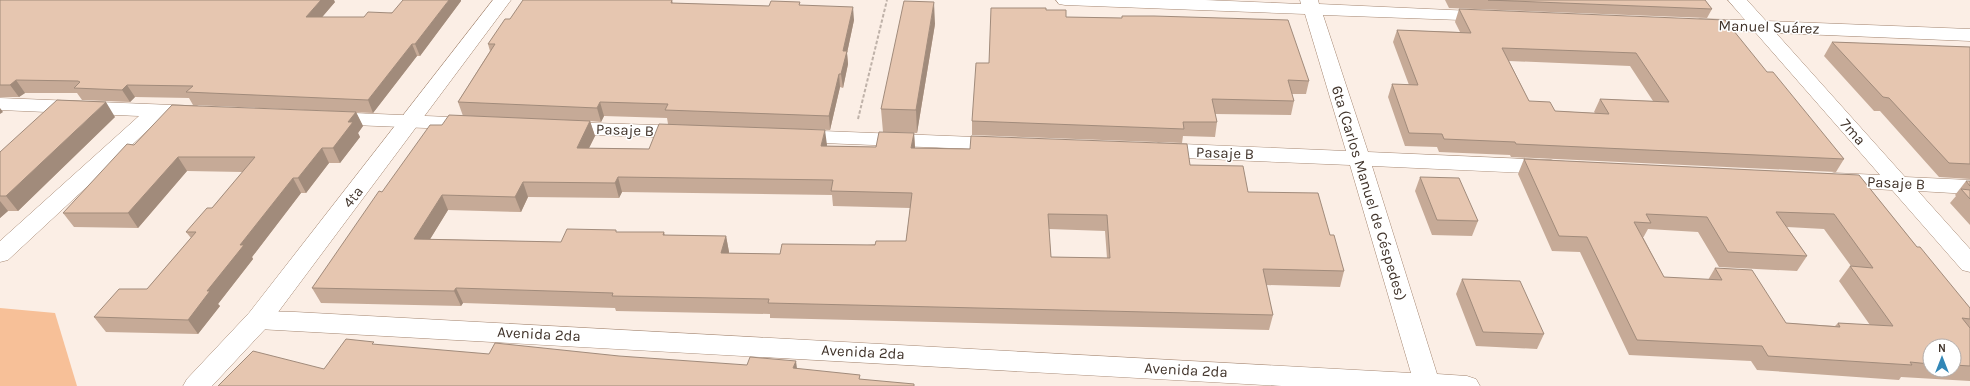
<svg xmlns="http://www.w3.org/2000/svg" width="1970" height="386" font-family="Karla,sans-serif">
<rect width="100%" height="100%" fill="#fbeee5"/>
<path fill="#f7c098" d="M0,308L55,313L77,386H0Z"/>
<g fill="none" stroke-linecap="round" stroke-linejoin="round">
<defs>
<path id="minor" d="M1056,0H1205L1301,4L1300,0H1318L1319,4L1494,12L1497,16L1494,20L1488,21L1323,15L1368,152L1551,160L1559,162L1562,167L1559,172L1551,174L1372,166L1437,374L1467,376L1476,379L1480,386H1282L258,329L249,327L246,320L249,313L258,311L295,312L1411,373L1350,165L1158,157L1151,155L1147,150L1151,145L1158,143L1346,151L1305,14L1065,5L1059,4Z
M1728,0H1747L1766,21L1970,29V41L1776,33L1905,177L1970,180V194L1918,191L1970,249V272L1962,270L1892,190L1834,187L1826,185L1823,180L1826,175L1834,173L1880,175L1755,32L1694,28L1691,24L1694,20L1700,19L1745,20Z
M0,98L197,106L204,108L207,112L204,116L197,118L162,117L8,260L0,262V241L139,116L0,110Z
M329,112L474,118L481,120L484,124L481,128L474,130L329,124L322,122L319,118L322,114Z
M563,122L686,126L693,128L696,132L693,136L686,138L563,134L556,132L553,128L556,124Z
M797,130L1000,138L1007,139L1010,144L1007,149L1000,150L797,142L790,141L787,136L790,131Z"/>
<path id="major" d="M493,0H511L267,327L212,386H183L187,379L249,313Z"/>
</defs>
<use href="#minor" stroke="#a48671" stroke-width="1"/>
<use href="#major" stroke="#a48671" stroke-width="1"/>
<path stroke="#bfb2a9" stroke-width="2" stroke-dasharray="3.5 2" stroke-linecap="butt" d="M858,119L887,0"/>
<use href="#minor" fill="#fff" fill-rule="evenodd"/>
<use href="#major" fill="#fff" fill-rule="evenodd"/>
</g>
<path fill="#c6aa97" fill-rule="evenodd" d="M0,0L335,2L322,17H364L461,1L420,56H417L373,113L193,105L189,98L135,97L130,102L82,100L77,93H25L19,97H0Z
M672,0L673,3L769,6L800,5L854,20L847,53L848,64L843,88L840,87L830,130L801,129L827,145V146L876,147L914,133L915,148L1190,165L1248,192L1330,235L1344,271L1340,287L1266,285L1273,315L1269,330L770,318V314L616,311L615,308L463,303L461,306L321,303L312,288L382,192L442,125L463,116L458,102L490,51L488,44L510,19ZM604,116L667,118L668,124L649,149L589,148L595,136L590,121L601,122ZM622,192L832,195L833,206L910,208L906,241L780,254L729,253V252L726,236L665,235L664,232H617L561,242L430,239L448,210L521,212L528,197L619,198ZM1049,229L1105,231L1107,258L1051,257Z
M1445,0H1705L1712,9L1707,18L1449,8Z
M1459,9L1767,72L1844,159L1836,172L1511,157L1510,155L1439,152L1437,147L1405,146L1388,97L1392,84L1409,85L1393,42L1397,30L1460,32L1455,22ZM1509,61L1630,66L1653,101L1600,99L1594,112L1595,113L1555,111L1529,101Z
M1046,10L1066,17L1122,18V16L1309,81L1306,94H1292L1294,101L1291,115L1215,114L1217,122L1215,137L1183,136L1182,143L972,135V121L989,63Z
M935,24L917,133L883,132L881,109Z
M1832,42L1970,47V179L1939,177L1880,111H1874L1824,56Z
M356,112L363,126L358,133L360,137L340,163H329L306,193H301L252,257L253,259L218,304L220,306L198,334L106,332L94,317L147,289L191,238L186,232L212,208L243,172L187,171L138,228L74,227L63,213L134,145Z
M115,117L18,211H8L0,218V152Z
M1524,159L1859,175L1917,247L1970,308V381L1901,377L1899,380L1757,370L1751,361L1629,355L1580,252L1552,251L1518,174ZM1787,227L1824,229L1851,266H1850L1839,281L1870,325L1838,323L1835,326L1786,323L1715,268L1708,280L1664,277L1643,237V238L1648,229L1698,232L1719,267L1797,271L1807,256ZM1930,346H1954V370H1930Z
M1420,177L1478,221L1472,236L1432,235L1415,191Z
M1966,181H1970V225L1950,203L1956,196L1955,195Z
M1462,279L1544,334L1537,349L1476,346L1456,294Z"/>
<path fill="#a18b7b" d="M321,0H334L335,2L312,29L306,17Z
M449,0H461V1L420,56L415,44Z
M934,2L935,24L917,133L916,110Z
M853,7L854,20L847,53L848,64L843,88L841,74L843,51Z
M412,44L417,56L373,113L368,100Z
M839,74L840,87L830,130L829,116Z
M16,80L25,93L19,97L10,85Z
M127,85L135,97L130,102L122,90Z
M106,102L115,117L18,211L6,196Z
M600,102L604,116L601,122L597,108Z
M0,108L3,112L0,114Z
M356,112L363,126L358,133L360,137L340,163L333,148L348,122Z
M590,121L595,136L582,162L577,148Z
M825,130L827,145L823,161L821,146Z
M914,133L915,148H911Z
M322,148L329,163L306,193L298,178Z
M178,157L187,171L138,228L128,213Z
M618,177L622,192L619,198L615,183Z
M293,178L301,193L252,257L253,259L218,304L220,306L198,334L188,320L207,291L240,245Z
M523,182L528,197L521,212L515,197Z
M442,195L448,210L421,254L414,239Z
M0,201L8,211L0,218Z
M726,236L729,252L724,268L721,253Z
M456,288L463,303L461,306L454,291Z
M796,361L798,376L793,368Z"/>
<path fill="#e6c6b0" stroke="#a18b7b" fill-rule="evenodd" d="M0,0H321L306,17H364L368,12L392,13L403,0H449L415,44H412L368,100L186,92L193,86L127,85L122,90L74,88L80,82L78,81L16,80L10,85H0Z
M523,0H672L671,3L769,6L771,1L800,2L799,5L853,7L843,51H847L841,74H839L829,116L665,110L668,104L600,102L597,108L458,102L495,44H488L505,19H510Z
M1488,0H1705L1712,9Z
M904,1L934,2L916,110L881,109Z
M991,8H1046V10H1066V17L1122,18V16H1154L1288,20L1309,81L1288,80L1294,101L1212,99L1217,122H1183L1184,129L972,121L976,63H989Z
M1459,9L1725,20L1767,72H1773L1844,159L1516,144L1515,142L1444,139L1442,134L1409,133L1392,84L1418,85L1397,30L1471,33ZM1502,48L1636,53L1669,102L1600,99L1609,114L1555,111L1550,102L1529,101Z
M1832,42L1970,47V164L1949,163L1889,98L1883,97Z
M57,100L106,102L6,196H0V152Z
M172,105L356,112L348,122H353L333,148H322L298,178H293L240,245H244L207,291H210L188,320L94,317L119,289H147L196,232H186L207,208H212L255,157H178L128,213H63L127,144L134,145Z
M449,115L590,121L577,148L649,149L659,124L825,130L821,146L876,147L879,132L914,133L911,148L970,149L971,136L1187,144L1190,165L1243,166L1248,192L1318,193L1330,235H1334L1344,271L1263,269L1273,315L768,303L769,299L612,296L613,293L456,288L454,291L312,288L379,191L382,192L430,125H442ZM618,177L833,180L831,191L912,193L906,241H876L875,245L782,244L780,254L721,253L726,236L663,235L664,232H616V230L567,229L561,242L414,239L442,195L515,197L523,182L615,183ZM1048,214L1107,215L1110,258L1051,257Z
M1524,159L1859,175L1917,247H1920L1970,308V319L1962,318L1970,328V366L1954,365V346H1930V364L1910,362L1912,365L1768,356L1762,346L1637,340L1587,237L1559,236ZM1776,212L1834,214L1873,268L1850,266L1893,326L1838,323L1840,327L1786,323L1752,270L1715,268L1722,280L1664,277L1634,222L1651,223L1646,214L1707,217L1728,252L1807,256Z
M1420,177L1459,178L1478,221L1437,220Z
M1966,181H1970V186Z
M1961,189L1970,190V199Z
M1462,279L1520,281L1544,334L1483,332Z
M346,339L374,342L372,344L489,354L495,343L619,356L747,365L750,357L796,361L793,368L860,375L859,379L914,384V386H218L253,351L324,369Z"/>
<g text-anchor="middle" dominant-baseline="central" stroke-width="3" stroke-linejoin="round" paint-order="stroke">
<g font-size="15" fill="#40332a" stroke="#fff">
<text transform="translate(1769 27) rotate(2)">Manuel Suárez</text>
<text transform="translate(625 130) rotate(2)">Pasaje B</text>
<text transform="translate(1853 132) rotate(49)">7ma</text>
<text transform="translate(1225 153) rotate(2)">Pasaje B</text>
<text transform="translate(1896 183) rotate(3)">Pasaje B</text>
<text transform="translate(1369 193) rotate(73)">6ta (Carlos Manuel de Céspedes)</text>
<text transform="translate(353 197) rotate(-52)">4ta</text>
<text transform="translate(539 334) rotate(3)">Avenida 2da</text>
<text transform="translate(863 352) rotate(3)">Avenida 2da</text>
<text transform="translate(1186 370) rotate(3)">Avenida 2da</text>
</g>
</g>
<g transform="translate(1942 358)"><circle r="19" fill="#ffffff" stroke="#b3adaa"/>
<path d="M0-3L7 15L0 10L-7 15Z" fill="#3287b7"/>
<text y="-6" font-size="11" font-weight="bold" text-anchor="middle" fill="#40332a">N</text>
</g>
</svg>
